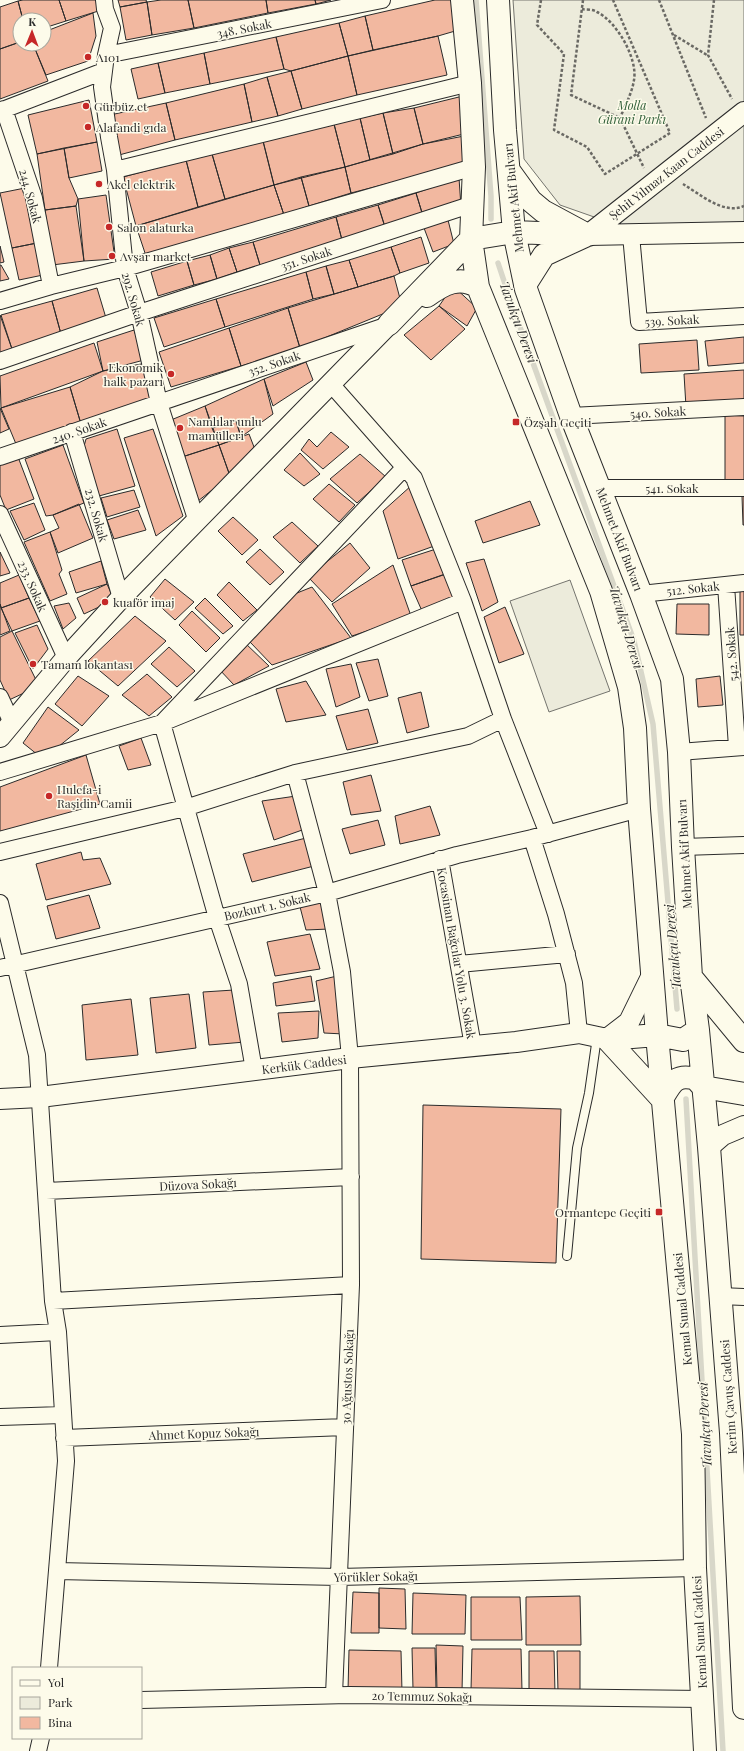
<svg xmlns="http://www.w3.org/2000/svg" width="744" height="1751" font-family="'Playfair Display',serif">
<rect width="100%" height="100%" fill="#fdfbea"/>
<path fill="#ecebdb" stroke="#74746e" d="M513,0H744V223L617,225L560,205L524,159Z
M570,580L610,691L549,712L510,601Z"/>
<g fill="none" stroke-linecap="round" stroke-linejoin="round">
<path stroke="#d8d7c9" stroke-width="5.5" d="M476,0L491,196V219
M498,263L513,308L634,641L653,724L677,1009
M686,1099L723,1751"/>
</g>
<path fill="#f2b8a0" stroke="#2b2b2b" d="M23,0H59L66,21L44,28V20H23L18,1Z
M59,0H103L105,9L66,21Z
M118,0H146L147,2L120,7Z
M161,0H188L194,28L152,35L147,2Z
M188,0H266L268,13L194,28Z
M266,0H315L316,4L268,13Z
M315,0H331L316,4Z
M435,0H455L462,29L438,36L373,50L365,16Z
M18,1L23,20H20V42L0,49V7Z
M147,2L152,35L126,40L120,7Z
M93,13L96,36L88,61L46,75L33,44H44V32Z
M365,16L373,50L348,56L339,23Z
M339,23L348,56L291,71L284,69L276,37Z
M438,36L447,75L357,95L348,56Z
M276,37L284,69L210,84L204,53Z
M20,42V44H33L48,81L0,99V49Z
M204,53L210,84L165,93L158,63Z
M348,56L357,95L302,109L291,71Z
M158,63L165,93L138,99L131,69Z
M291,71L302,109L278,116L267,77Z
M267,77L278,116L252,122L244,84Z
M244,84L252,122L175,140L166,103Z
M463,96L472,132L423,144L414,108Z
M89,100L97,142L37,154L28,115Z
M166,103L175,140L119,155L110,115Z
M414,108L423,144L393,154L383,113Z
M383,113L393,154L370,160L360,118Z
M360,118L370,160L345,167L334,124Z
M334,124L345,167L274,185L263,141Z
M464,136L471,162L351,193L345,167L423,144Z
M263,141L274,185L225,199L212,154Z
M97,142L102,171L69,178L64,148Z
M64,148L69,178L78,199L76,206L45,210L37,154Z
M212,154L225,199L198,207L186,160Z
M186,160L198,207L136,226L123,177Z
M345,167L351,193L309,206L301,177Z
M301,177L309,206L284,215L274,185Z
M459,178L461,207L423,216L416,193Z
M274,185L284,215L146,256L136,226Z
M25,188L37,243L12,248L0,193Z
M416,193L423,216L385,227L378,205Z
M106,195L115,259L84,261L78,199Z
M378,205L385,227L342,240L336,217Z
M76,206L84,261L52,265L45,210Z
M336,217L342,240L260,265L253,242Z
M448,220L454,244L433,252L424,228Z
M421,237L429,263L400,273L391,247Z
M253,242L260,265L237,272L229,248Z
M37,243L43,275L19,280L12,248Z
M0,246L4,262L0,263Z
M391,247L400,273L394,276L358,287L349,260Z
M229,248L237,272L217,279L210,255Z
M210,255L217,279L194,285L187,261Z
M349,260L358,287L334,294L326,266Z
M187,261L194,285L158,296L151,272Z
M0,265H1L9,279L0,281Z
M326,266L334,294L313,299L306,272Z
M306,272L313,299L225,327L216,299Z
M394,276L402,306L300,348L288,308Z
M453,286L477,308L467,326L439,306Z
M97,288L106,318L61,334L52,301Z
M216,299L225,327L164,347L154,318Z
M52,301L61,334L12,349L1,315Z
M439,306L465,329L431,360L404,335Z
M288,308L300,348L241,366L229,328Z
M0,315L12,349L0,353Z
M229,328L241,366L171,387L159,352Z
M134,330L144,360L103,371L97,342Z
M744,337V363L708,366L705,341Z
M697,340L699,370L641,373L639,344Z
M94,343L103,371L1,408L0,376Z
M306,362L313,380L273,406L264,379Z
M141,364L153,400L81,424L70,387L103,371Z
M744,370V403L686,407L684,374Z
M264,379L273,414L241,437L236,421L212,428L205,406Z
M70,387L81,424L16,444L1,408Z
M205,406L219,445L182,457L171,420Z
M0,408L9,429L0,433Z
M725,415L744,416V485H725Z
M236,421L241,437L219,445L212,428Z
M117,429L135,486L99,496L83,450L86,439Z
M153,429L183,516L156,536L124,438Z
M331,432L349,447L323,469L301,450L309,439L317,447Z
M249,434L254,447L230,476L219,445Z
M63,445L84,503L53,515L46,516L25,459Z
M219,445L230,476L198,501L182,457Z
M300,453L320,474L304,486L284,470Z
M360,454L386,477L357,503L330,479Z
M18,457L34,499L6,510L0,495V464Z
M329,484L355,505L339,522L313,499Z
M412,485L437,545L398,559L383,511Z
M134,490L140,507L107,517L101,498Z
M742,496H744V525H743Z
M530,501L540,525L483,543L475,521Z
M34,503L45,530L24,540L10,511Z
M79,504L93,538L58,553L50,532L59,528L53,515Z
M138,510L146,530L114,539L107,520Z
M233,517L258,540L242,555L218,531Z
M292,522L318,546L300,563L273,537Z
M50,532L62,570L59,574L67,594L50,601L24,542Z
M350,543L370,568L332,602L308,577Z
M260,549L284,572L270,585L246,562Z
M436,549L445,574L411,586L402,560Z
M0,552L10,573L0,576Z
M484,559L498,602L482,611L466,563Z
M101,561L107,584L76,593L69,572Z
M393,565L411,616L352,636L332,604Z
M449,573L457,598L422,611L411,586Z
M19,575L29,598L1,608L0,604V583Z
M165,579L194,602L175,620L150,597Z
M229,582L257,610L243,621L217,595Z
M107,584L114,600L84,614L77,598Z
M312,587L351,638L272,665L250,642L292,595Z
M740,591H744V635H740Z
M29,598L40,621L12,631L1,608Z
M205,598L233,626L223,634L195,608Z
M69,603L76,618L63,629L54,606Z
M0,604L10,631L0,635Z
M677,604H709V635L676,634Z
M505,607L524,654L499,663L484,617Z
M192,611L220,638L206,652L179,625Z
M135,616L166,641L118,686L88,661Z
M37,625L48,649L33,669L15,633Z
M12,631L39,686L9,700L0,680V637Z
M244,642L269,666L234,685L218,668Z
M169,647L195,671L177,687L151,664Z
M378,659L388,696L369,701L356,663Z
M351,664L360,697L336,707L326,669Z
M147,674L172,697L149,716L122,695Z
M78,676L109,696L82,726L55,704Z
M720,676L723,705L698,707L696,679Z
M306,681L326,715L286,722L276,689Z
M421,692L429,727L407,733L398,698Z
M48,707L79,730L43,759L23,743Z
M368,709L378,743L347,750L336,716Z
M141,738L151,765L128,770L119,746Z
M86,755L100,804L0,831V787Z
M371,775L381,811L351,815L343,782Z
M296,796L305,829L274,840L262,801Z
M430,806L440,835L400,844L395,816Z
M378,820L385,845L350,854L342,829Z
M306,838L314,866L252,882L243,854Z
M81,852L83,860L100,858L111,884L46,900L36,864Z
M89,895L100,928L56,939L47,906Z
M323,898L329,929L306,930L299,903Z
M310,934L320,969L275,976L267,942Z
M311,976L315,1001L276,1006L273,983Z
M337,976L344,1034L324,1033L316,981Z
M234,990L245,1042L209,1045L203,992Z
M189,994L196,1048L156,1053L150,998Z
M131,999L138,1055L86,1060L82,1005Z
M319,1011L318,1038L282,1042L278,1013Z
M423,1105L561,1109L556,1263L421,1259Z
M379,1588L405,1589L406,1629L379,1628Z
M353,1592L379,1593V1633H351Z
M413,1593L466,1595L465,1634H412Z
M580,1596L581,1645H526V1597Z
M471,1597H520L522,1640H471Z
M436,1645L463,1646L462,1692L437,1691Z
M412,1648H435L436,1689H413Z
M472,1649H521L522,1691L471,1690Z
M349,1650L401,1651L402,1692L348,1691Z
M529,1651H554L555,1693H529Z
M557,1651H580V1693L558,1692Z"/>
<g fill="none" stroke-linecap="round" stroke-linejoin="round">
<defs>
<path id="service" d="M567,1256L577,1148L589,1093L597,1037"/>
<path id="minor" d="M104,0L105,9L112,28L106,55L102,87L109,137L115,170L125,268L139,313L159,403L197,522
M106,55L382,0
M4,109L34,198L51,286
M0,111L104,71
M115,170L470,83
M631,235L639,322L744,316
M0,301L51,286L125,268L474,167
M0,361L139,313L473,204
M571,416L744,407
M72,432L121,598
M0,457L388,325
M600,488H744
M0,514L66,658
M726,585L737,747
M641,594L744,583
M0,697L12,723
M503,719L548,834
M679,752L744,747
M0,772L162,723L463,601
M295,773L327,893L342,972L350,1058L351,1285L334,1695
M532,838L556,914L574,983L579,1033
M683,847L744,845
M0,852L185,808L295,773L468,736L503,719L463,601L414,478L331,384
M440,859L473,1046
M0,903L37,1055L53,1301L58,1332L66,1461L49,1668
M459,964L567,954
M0,968L327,893L457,855L532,838L639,809
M254,1070L239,984L217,918L162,723L404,468
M46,1191L351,1177
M720,1296L744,1297
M53,1301L351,1285
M0,1335L58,1332
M0,1417L62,1415
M64,1438L345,1427
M57,1571L339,1577L695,1568
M141,1700L349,1695L703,1699
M38,1751L41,1738"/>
<path id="tertiary" d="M588,235L744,112
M588,235L744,232
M0,737L66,658L121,598L389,324
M0,1099L40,1097L350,1058L516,1042L579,1033L607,1039L629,1022L652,975
M709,1147L723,1135L744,1126"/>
<path id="primary" d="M462,0L470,83L474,167L471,239L478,287L601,591L629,687L635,728L639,809L657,1035L693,1434L695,1568L705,1751
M498,0L505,130L514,232L526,289L571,416L641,594L672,679L679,752L683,847L691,977L698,1030L709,1147L731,1433L744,1708
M510,172L531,201L543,211L582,232
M525,285L544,255L585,236
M427,296C443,284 460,275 478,287
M389,324L471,239L514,232L588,235
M691,977L744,1041
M607,1039L662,1099C671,1084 675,1073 696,1079L703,1087L744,1094
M607,1039L657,1035L683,1040L698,1030"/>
</defs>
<use href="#service" stroke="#2b2b2b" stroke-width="10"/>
<use href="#minor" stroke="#2b2b2b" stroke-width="18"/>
<use href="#tertiary" stroke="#2b2b2b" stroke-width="22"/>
<use href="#primary" stroke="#2b2b2b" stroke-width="24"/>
<path stroke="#6a6964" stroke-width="2.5" stroke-dasharray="3 2" stroke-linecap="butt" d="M541,0L537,25L564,54L554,130L587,147L605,174L670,133L613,0
M583,0L571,95L620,118L644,168
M659,0L706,118
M714,0L708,55L732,99
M582,9C586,10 593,9 597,12C616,21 638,58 634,80C632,93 625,106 620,118
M674,35L707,55
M683,184C700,194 723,215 744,206"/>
<use href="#service" stroke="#fdfbea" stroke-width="8"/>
<use href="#minor" stroke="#fdfbea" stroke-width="16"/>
<use href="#tertiary" stroke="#fdfbea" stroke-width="20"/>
<use href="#primary" stroke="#fdfbea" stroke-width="22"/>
</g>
<g fill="#c62828" stroke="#fdfbea" stroke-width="1.5">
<circle cx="88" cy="57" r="4"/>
<circle cx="86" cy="106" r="4"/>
<circle cx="88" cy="127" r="4"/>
<circle cx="99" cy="184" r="4"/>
<circle cx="109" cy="227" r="4"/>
<circle cx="112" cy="256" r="4"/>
<circle cx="171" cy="374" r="4"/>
<rect x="512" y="418" width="8" height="8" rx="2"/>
<circle cx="180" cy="428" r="4"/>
<circle cx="105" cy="602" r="4"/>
<circle cx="33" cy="664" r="4"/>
<circle cx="49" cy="796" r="4"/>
<rect x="655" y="1208" width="8" height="8" rx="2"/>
</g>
<g text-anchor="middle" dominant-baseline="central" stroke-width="3" stroke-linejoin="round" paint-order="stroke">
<g font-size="12" fill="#2b2b2b" stroke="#fdfbea">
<text transform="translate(244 28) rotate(-11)">348. Sokak</text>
<text transform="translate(666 173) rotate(-38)">Şehit Yılmaz Kaan Caddesi</text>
<text transform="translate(31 196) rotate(75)">244. Sokak</text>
<text transform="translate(513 198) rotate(-96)">Mehmet Akif Bulvarı</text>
<text transform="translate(306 258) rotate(-18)">351. Sokak</text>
<text transform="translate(134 299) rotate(74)">292. Sokak</text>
<text transform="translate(672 320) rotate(-3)">539. Sokak</text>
<text transform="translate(274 363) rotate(-19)">352. Sokak</text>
<text transform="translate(658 412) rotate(-3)">540. Sokak</text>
<text transform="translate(79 430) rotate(-19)">240. Sokak</text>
<text x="672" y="488">541. Sokak</text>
<text transform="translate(97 515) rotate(74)">232. Sokak</text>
<text transform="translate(620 539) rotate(69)">Mehmet Akif Bulvarı</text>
<text transform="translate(33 586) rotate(66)">233. Sokak</text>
<text transform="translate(693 588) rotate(-6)">512. Sokak</text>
<text transform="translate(731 654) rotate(-94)">542. Sokak</text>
<text transform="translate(684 854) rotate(-93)">Mehmet Akif Bulvarı</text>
<text transform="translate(267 906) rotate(-13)">Bozkurt 1. Sokak</text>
<text transform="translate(457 953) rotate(80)">Kocasinan Bağcılar Yolu 3. Sokak</text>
<text transform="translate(304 1064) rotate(-7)">Kerkük Caddesi</text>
<text transform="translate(198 1184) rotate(-3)">Düzova Sokağı</text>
<text transform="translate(682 1309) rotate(-95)">Kemal Sunal Caddesi</text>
<text transform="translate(347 1377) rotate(-88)">30 Ağustos Sokağı</text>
<text transform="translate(728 1397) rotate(-94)">Kerim Çavuş Caddesi</text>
<text transform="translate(204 1433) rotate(-2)">Ahmet Kopuz Sokağı</text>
<text transform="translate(376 1576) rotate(-1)">Yörükler Sokağı</text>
<text transform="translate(699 1632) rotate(-93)">Kemal Sunal Caddesi</text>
<text transform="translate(422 1696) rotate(1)">20 Temmuz Sokağı</text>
</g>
<g font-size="12" fill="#2b2b2b" stroke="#fdfbea" text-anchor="start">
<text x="96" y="57">A101</text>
<text x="94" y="106">Gürbüz et</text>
<text x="96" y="127">Alafandi gıda</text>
<text x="107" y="184">Akel elektrik</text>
<text x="117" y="227">Salon alaturka</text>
<text x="120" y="256">Avşar market</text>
<text x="163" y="367" text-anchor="end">Ekonomik<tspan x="163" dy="14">halk pazarı</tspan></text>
<text x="188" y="421">Namlılar unlu<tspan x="188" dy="14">mamülleri</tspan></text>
<text x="524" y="422">Özşah Geçiti</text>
<text x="113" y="602">kuaför imaj</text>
<text x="41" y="664">Tamam lokantası</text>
<text x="57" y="789">Hulefa-i<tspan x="57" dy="14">Raşidin Camii</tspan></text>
<text x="651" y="1212" text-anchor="end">Ormantepe Geçiti</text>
</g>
<g font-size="12" font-style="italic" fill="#34623c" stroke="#fdfbea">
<text x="632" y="105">Molla<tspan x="632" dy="14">Gürani Parkı</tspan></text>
</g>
<g font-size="13" font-style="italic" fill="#2b2b2b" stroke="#fdfbea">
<text transform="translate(519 322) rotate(70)">Tavukçu Deresi</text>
<text transform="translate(627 627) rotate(73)">Tavukçu Deresi</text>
<text transform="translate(672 947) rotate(-95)">Tavukçu Deresi</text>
<text transform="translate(704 1425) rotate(-93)">Tavukçu Deresi</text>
</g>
</g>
<rect x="12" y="1667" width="130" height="72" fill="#fdfbea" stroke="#a9a89e"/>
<rect x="20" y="1680" width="20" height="6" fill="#fdfbea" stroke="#a9a89e"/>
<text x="48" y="1687" font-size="12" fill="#2b2b2b">Yol</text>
<rect x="20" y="1697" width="20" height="12" fill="#ecebdb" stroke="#a9a89e"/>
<text x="48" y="1707" font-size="12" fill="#2b2b2b">Park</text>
<rect x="20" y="1717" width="20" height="12" fill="#f2b8a0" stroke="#a9a89e"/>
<text x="48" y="1727" font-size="12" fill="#2b2b2b">Bina</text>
<g transform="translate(32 32) rotate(1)"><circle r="19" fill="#fdfbea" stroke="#a9a89e"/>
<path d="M0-3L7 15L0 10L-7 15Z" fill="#c62828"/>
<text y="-6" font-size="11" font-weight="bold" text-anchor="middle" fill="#2b2b2b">K</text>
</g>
</svg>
